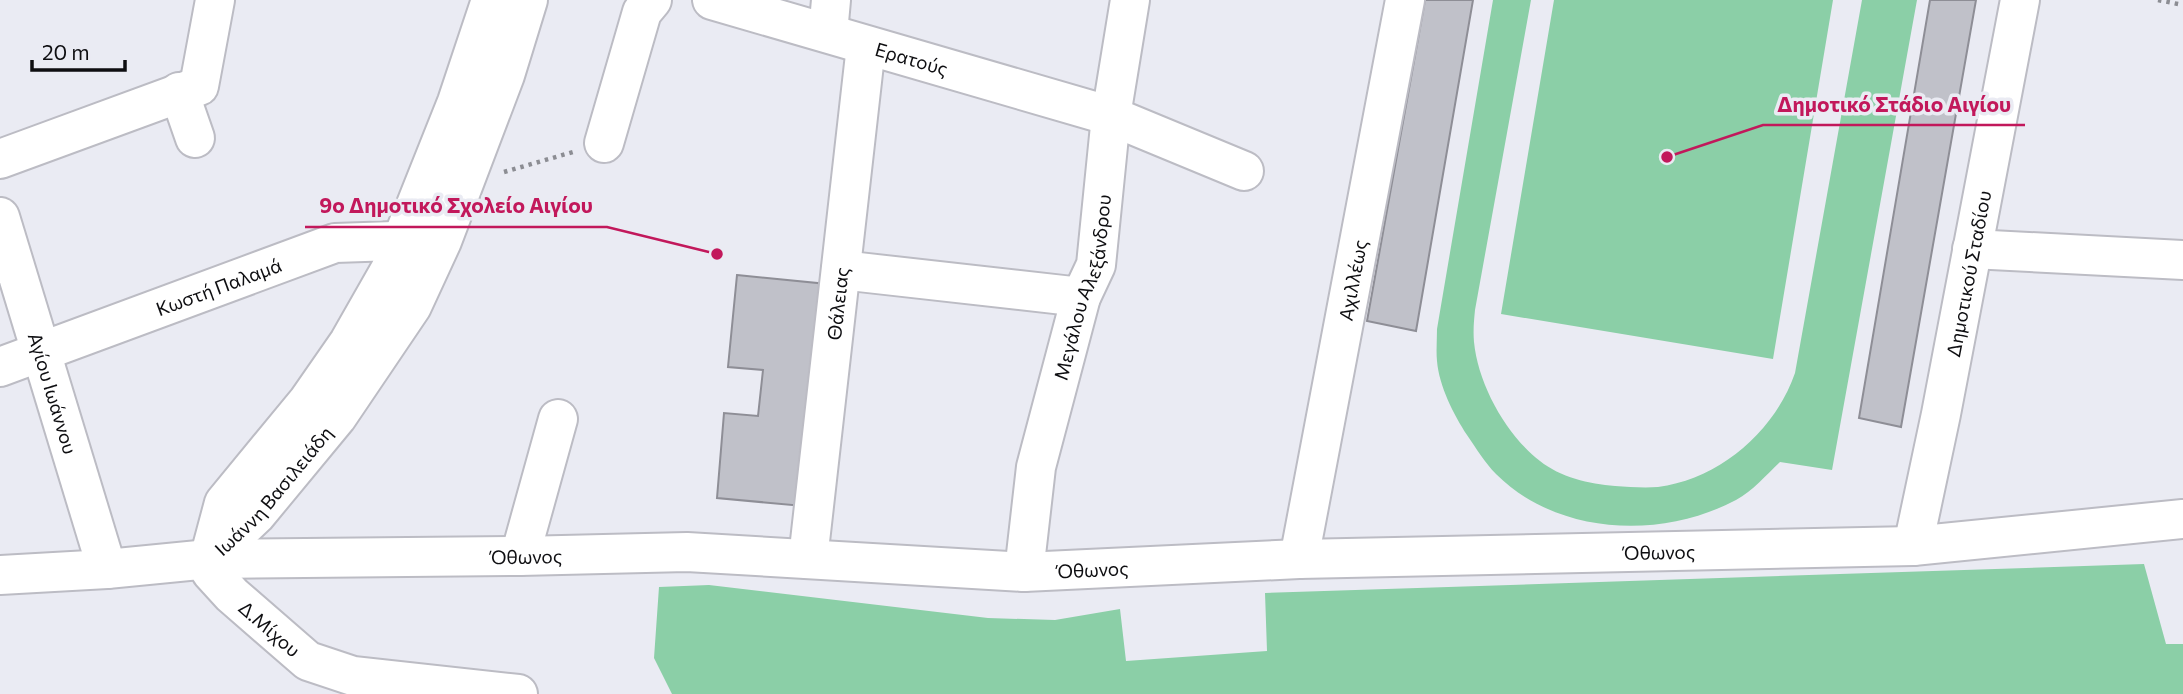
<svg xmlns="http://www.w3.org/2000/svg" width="2183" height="694" font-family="Commissioner,sans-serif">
<rect width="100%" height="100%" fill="#eaebf3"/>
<path fill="#8bcfa7" d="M1493,0H1531L1475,310C1474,320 1473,331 1474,342C1478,384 1506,435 1540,461C1560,477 1589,484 1615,486C1629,487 1644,488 1658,487C1720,479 1775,431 1795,373L1862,0H1917L1832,470L1780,462C1766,475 1753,491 1736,500C1661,540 1557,535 1496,474C1485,463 1476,448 1467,435C1454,415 1439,386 1437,361C1436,351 1437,340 1437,329Z
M1554,0H1833L1773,359L1501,314Z
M2144,564L2166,644H2183V694H672L654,658L659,587L709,585L988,618L1055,620L1120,609L1126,661L1267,651L1265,593Z"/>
<path fill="#c0c1c9" stroke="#8e8e96" stroke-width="2" d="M1425,0H1473L1416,331L1367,321Z
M1930,0H1976L1901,427L1859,418Z
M737,275L827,284L803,506L717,498L724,413L758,416L763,370L728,367Z"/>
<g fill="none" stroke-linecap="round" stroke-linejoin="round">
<defs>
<g id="minor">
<path id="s1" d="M491,0L457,102L390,270L349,342L308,401L224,503L209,559L211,572L232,595L308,661L353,676L518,694"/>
<path id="s2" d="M712,0L1111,116L1244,171"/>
<path d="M828,33L831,0"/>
<path d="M179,92L195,138"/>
<path d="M604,143L642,12L652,0"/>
<path d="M0,159L199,86L215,0"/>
<path id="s3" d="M0,217L107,569"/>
<path d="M1972,249L2183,260"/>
<path d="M841,270L1081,297"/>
<path id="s4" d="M0,367L335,243L423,240"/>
<path id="s5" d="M1913,546L1941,414L2020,0"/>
<path d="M520,556L558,419"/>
<path id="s6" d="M209,559L256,515L337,417L412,306L442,241L505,75L528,0"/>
<path id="s7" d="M808,559L866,46"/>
<path id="s8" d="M1299,559L1405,0"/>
<path id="s9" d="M1024,572L1036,467L1081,297L1096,265L1111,116L1130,0"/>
<path id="s10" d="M0,575L107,569L209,559L520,556L687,552L1024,572L1299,559L1913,546L2183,519"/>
</g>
</defs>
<use href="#minor" stroke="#bcbcc4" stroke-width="42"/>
<path stroke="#8c8d93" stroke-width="4.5" stroke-dasharray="3.5 5" stroke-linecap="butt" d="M2158,0L2183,5
M504,172L573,152"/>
<use href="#minor" stroke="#fff" stroke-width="38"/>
</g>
<g text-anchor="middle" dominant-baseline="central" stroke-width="7" stroke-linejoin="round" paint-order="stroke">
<g font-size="19" fill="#0e0e11" stroke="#eaebf3">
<text stroke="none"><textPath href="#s2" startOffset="208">Ερατούς</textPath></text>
<text stroke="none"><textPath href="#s5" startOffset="278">Δημοτικού Σταδίου</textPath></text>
<text stroke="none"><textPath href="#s8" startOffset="284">Αχιλλέως</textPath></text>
<text stroke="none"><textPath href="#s4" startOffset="233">Κωστή Παλαμά</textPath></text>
<text stroke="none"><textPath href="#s9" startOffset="292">Μεγάλου Αλεξάνδρου</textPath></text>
<text stroke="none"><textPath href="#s7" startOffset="257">Θάλειας</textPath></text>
<text stroke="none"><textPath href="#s3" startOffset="184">Αγίου Ιωάννου</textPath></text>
<text stroke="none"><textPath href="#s6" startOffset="94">Ιωάννη Βασιλειάδη</textPath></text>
<text stroke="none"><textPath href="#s10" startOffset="1661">Όθωνος</textPath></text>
<text stroke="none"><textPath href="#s10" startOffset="527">Όθωνος</textPath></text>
<text stroke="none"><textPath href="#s10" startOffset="1094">Όθωνος</textPath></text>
<text stroke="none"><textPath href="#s1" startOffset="728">Δ.Μίχου</textPath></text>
</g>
</g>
<path fill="none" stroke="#c2185b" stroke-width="2.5" d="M1667 157L1763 125H2025M717 254L607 227H305"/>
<g fill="#c2185b" stroke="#eaebf3" stroke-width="2.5">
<circle cx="1667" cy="157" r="7"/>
<circle cx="717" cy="254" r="7"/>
</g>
<g font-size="21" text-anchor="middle" font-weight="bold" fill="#c2185b" stroke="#eaebf3" stroke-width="7" stroke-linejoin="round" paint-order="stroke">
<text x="1894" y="112">Δημοτικό Στάδιο Αιγίου</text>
<text x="456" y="213">9ο Δημοτικό Σχολείο Αιγίου</text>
</g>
<path d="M32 60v10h93v-10" fill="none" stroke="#0e0e11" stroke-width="3.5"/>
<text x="42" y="60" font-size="21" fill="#0e0e11" stroke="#eaebf3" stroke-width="5" paint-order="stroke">20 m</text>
</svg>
